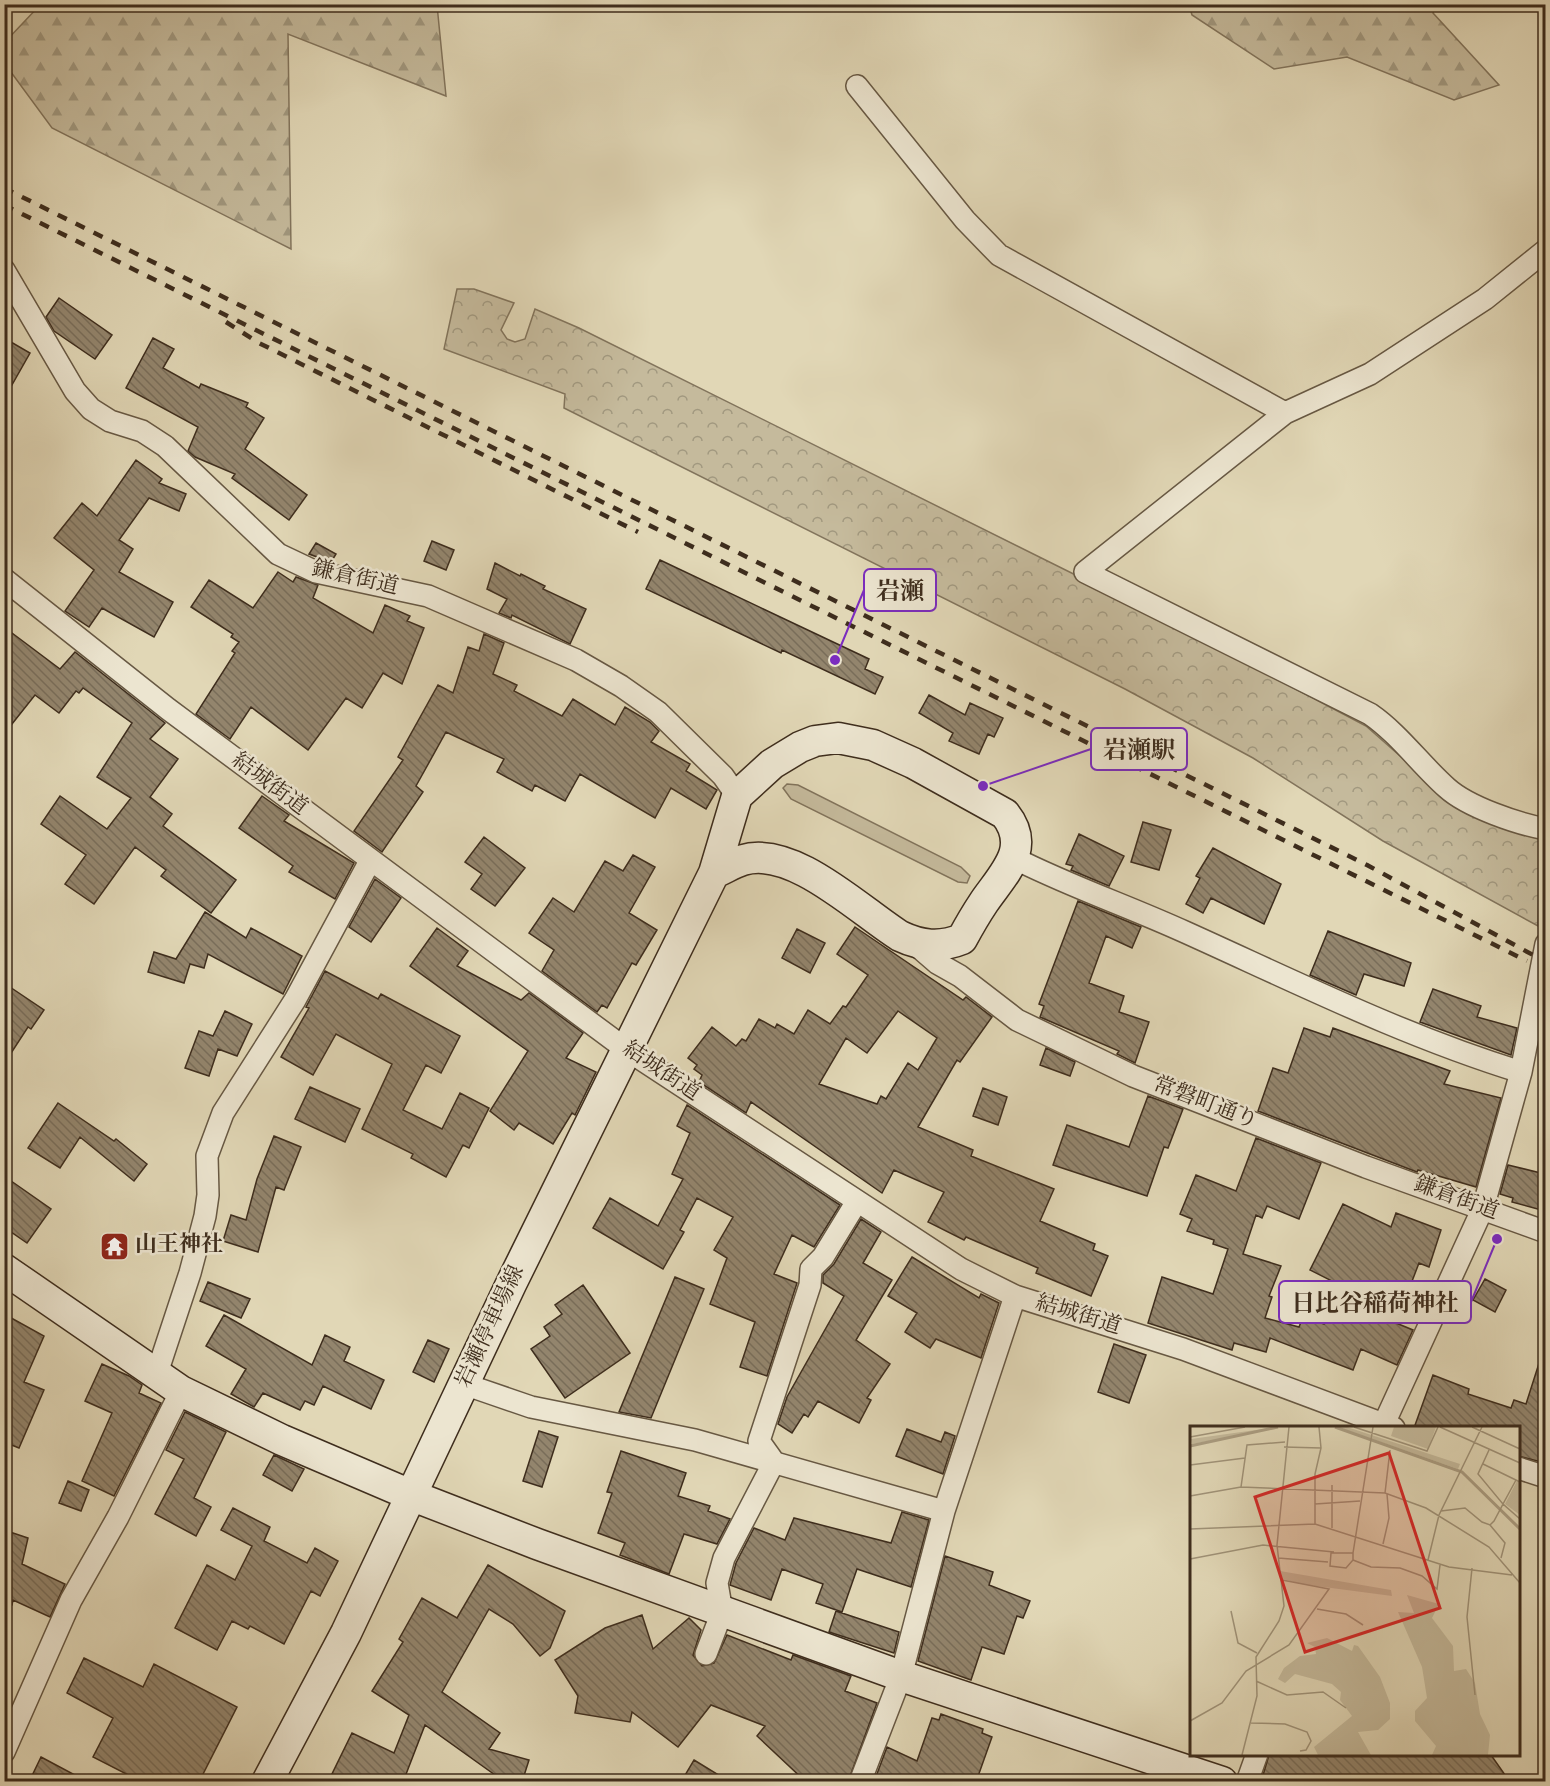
<svg xmlns="http://www.w3.org/2000/svg" width="1550" height="1786" font-family="'Sorts Mill Goudy','Noto Serif JP',serif">
<defs>
<pattern id="forest-firs" width="22" height="20" patternUnits="userSpaceOnUse" patternTransform="scale(1.5)"><rect width="22" height="20" fill="#c5ba9c"/><path d="M5 1l3.5 6h-7zM16 11l3.5 6h-7z" fill="#a1987f"/></pattern>
<pattern id="park-crowns" width="20" height="18" patternUnits="userSpaceOnUse" patternTransform="scale(1.5)"><rect width="20" height="18" fill="#c5ba9c"/><path d="M2 6a3 3 0 1 1 6 0M12 15a3 3 0 1 1 6 0" fill="none" stroke="#a1987f"/></pattern>
<pattern id="building-back-hatch" width="6" height="6" patternUnits="userSpaceOnUse" patternTransform="scale(1.5)"><rect width="6" height="6" fill="#93856d"/><path d="M-1 5l2 2M0 0l6 6M5-1l2 2" fill="none" stroke="#796d59"/></pattern>
</defs>
<rect width="100%" height="100%" fill="#e1d7b6"/>
<filter id="stains"><feTurbulence type="fractalNoise" baseFrequency=".00333" numOctaves="4"/><feColorMatrix values="0 0 0 0 .2 0 0 0 0 .09 0 0 0 0 .02 0 0 0 .5 -.17"/></filter>
<radialGradient id="worn" r=".72"><stop offset=".6" stop-color="#630" stop-opacity="0"/><stop offset="1" stop-color="#630" stop-opacity=".3"/></radialGradient>
<path fill="#c5ba9c" stroke="#82745c" stroke-width="1.5" d="M787,784L798,785L961,867L970,876L967,883L958,882L791,799L783,788Z"/>
<path fill="url(#forest-firs)" stroke="#82745c" stroke-width="1.5" d="M40,5H437L446,96L288,34L291,249L52,128L5,64V42Z
M1189,5H1435L1433,13L1499,85L1454,100L1347,57L1274,69L1192,15Z"/>
<path fill="url(#park-crowns)" stroke="#82745c" stroke-width="1.5" d="M457,289H474L514,303L501,330L507,339L515,342L525,339L535,309L579,328L1148,611L1366,726L1457,806L1540,838L1538,926L1383,841L1253,758L1125,689L564,408L565,394L444,349Z"/>
<path fill="url(#building-back-hatch)" stroke="#3e2d1d" stroke-width="1.5" fill-rule="evenodd" d="M59,298L112,335L95,359L54,331L46,317Z
M4,338L30,353L4,399Z
M153,338L174,349L163,368L199,388L201,384L248,403L246,407L264,418L245,449L307,495L289,520L232,478L235,474L195,457L188,451L198,427L126,388Z
M136,460L162,479L159,483L186,494L179,511L149,498L119,540L133,549L119,572L173,602L154,637L102,608L89,627L65,611L94,570L54,538L82,503L97,516Z
M432,541L454,550L446,570L424,561Z
M316,543L336,554L331,562L309,554Z
M660,560L869,659L865,669L883,677L875,694L782,650L781,653L646,589Z
M495,563L520,576L521,574L545,586L543,589L586,609L570,644L512,615L511,618L499,613L507,599L487,589Z
M278,572L293,582L296,577L318,585L313,598L373,633L385,605L410,616L407,621L424,628L402,684L383,673L362,708L346,698L308,750L251,707L230,739L196,714L235,653L232,651L239,642L231,637L233,634L191,607L209,580L253,608Z
M4,627L60,669L75,652L165,723L150,739L178,759L150,797L172,814L163,826L236,880L211,913L161,876L166,870L135,847L94,904L65,884L86,855L41,824L60,796L107,829L131,798L97,777L132,723L83,688L79,693L76,691L59,713L35,695L4,734Z
M484,634L504,643L493,674L517,685L514,691L562,716L573,699L615,725L625,707L650,722L659,731L651,742L690,764L686,771L717,790L706,809L671,788L655,818L580,774L565,801L535,785L532,791L497,772L504,759L446,732L416,786L423,792L382,852L354,831L403,760L398,757L438,685L453,693L468,647L479,651Z
M929,695L965,715L970,703L1003,718L994,737L988,734L979,754L949,741L953,733L919,713Z
M262,796L289,815L284,821L354,863L335,899L289,872L293,866L239,828Z
M1143,822L1171,830L1159,870L1131,862Z
M1079,834L1124,856L1109,886L1071,870L1073,866L1066,864Z
M484,837L525,868L495,906L471,889L482,874L465,862Z
M1213,848L1281,884L1264,924L1211,898L1203,913L1186,904L1200,878L1196,876Z
M633,855L655,867L629,913L657,930L636,965L632,963L607,1008L602,1005L597,1012L542,971L554,950L529,933L553,898L574,912L605,861L623,871Z
M375,879L401,898L371,942L349,927Z
M1078,901L1141,927L1132,948L1106,936L1089,983L1124,996L1119,1012L1149,1022L1135,1063L1117,1054L1119,1051L1040,1017L1044,1006L1039,1004Z
M205,912L246,938L251,928L302,956L283,994L208,954L204,968L190,964L184,983L148,972L154,952L176,959Z
M855,927L963,1000L966,997L992,1017L960,1062L957,1060L918,1127L973,1150L971,1156L1054,1189L1040,1221L1095,1244L1093,1250L1108,1256L1091,1296L1036,1273L1038,1268L966,1237L964,1240L928,1222L944,1192L894,1170L882,1193L751,1102L746,1113L699,1082L702,1075L694,1069L697,1065L688,1058L712,1027L736,1046L742,1039L746,1041L759,1019L775,1028L777,1024L794,1034L808,1010L830,1024L843,1006L846,1007L868,975L837,954ZM898,1011L937,1038L918,1070L908,1063L886,1099L881,1096L877,1104L819,1084L846,1038L867,1053Z
M437,928L468,951L457,966L521,1000L529,993L583,1033L566,1058L596,1072L575,1115L572,1113L553,1144L519,1123L514,1130L490,1111L528,1051L410,966Z
M797,929L825,943L810,973L782,958Z
M1328,931L1411,963L1404,986L1364,974L1356,995L1310,975Z
M325,971L378,999L381,994L460,1036L441,1073L426,1065L403,1110L442,1129L460,1093L489,1108L469,1148L463,1145L446,1177L411,1158L413,1154L362,1129L392,1064L336,1034L313,1075L281,1057L309,1008L306,1007Z
M4,983L44,1010L31,1029L28,1027L4,1064Z
M1433,989L1481,1006L1477,1017L1517,1028L1511,1055L1420,1022Z
M225,1011L252,1024L237,1056L218,1049L209,1076L185,1068L199,1031L213,1036Z
M1304,1028L1330,1037L1333,1028L1450,1071L1444,1084L1501,1098L1476,1187L1418,1170L1417,1172L1258,1111L1273,1068L1288,1073Z
M1046,1048L1075,1062L1070,1076L1040,1065Z
M310,1087L360,1109L345,1142L295,1119Z
M983,1088L1007,1097L998,1125L973,1116Z
M1148,1096L1183,1109L1168,1148L1164,1147L1147,1196L1053,1165L1067,1125L1129,1147Z
M58,1103L114,1141L116,1139L147,1164L134,1181L80,1137L60,1168L28,1148Z
M687,1105L840,1205L814,1247L792,1235L774,1274L797,1283L767,1376L740,1367L755,1322L710,1304L727,1258L714,1250L733,1217L697,1198L680,1230L684,1232L663,1269L593,1228L610,1198L658,1226L683,1179L672,1174L690,1133L677,1126Z
M274,1136L301,1147L284,1190L276,1187L258,1252L223,1241L231,1215L246,1220L257,1179Z
M1256,1138L1321,1163L1299,1219L1267,1206L1262,1218L1256,1215L1243,1254L1281,1266L1269,1296L1272,1297L1265,1318L1299,1327L1303,1317L1324,1324L1340,1285L1310,1270L1343,1204L1391,1227L1396,1213L1441,1230L1429,1267L1419,1263L1396,1323L1413,1330L1397,1365L1361,1349L1353,1370L1270,1338L1266,1352L1234,1343L1232,1350L1148,1323L1162,1277L1213,1294L1228,1249L1213,1244L1214,1240L1187,1231L1192,1219L1180,1214L1196,1175L1236,1191Z
M1508,1165L1545,1174V1211L1512,1202L1513,1198L1500,1194Z
M4,1176L51,1209L27,1243L4,1227Z
M861,1219L881,1232L863,1263L892,1280L856,1340L890,1364L867,1398L871,1400L859,1423L818,1401L808,1417L804,1414L792,1433L778,1424L787,1397L844,1296L823,1283V1275L834,1264Z
M912,1257L979,1298L981,1294L999,1303L981,1358L936,1339L930,1348L905,1332L917,1313L888,1296Z
M675,1277L704,1289L651,1418L619,1412Z
M1485,1279L1506,1290L1495,1312L1473,1300Z
M208,1282L250,1299L241,1318L200,1301Z
M583,1285L630,1353L565,1398L531,1349L550,1336L544,1327L562,1314L555,1305Z
M4,1314L44,1336L24,1382L44,1390L19,1448L4,1442Z
M224,1315L312,1365L325,1335L350,1347L344,1361L384,1380L371,1409L323,1386L314,1405L305,1401L300,1410L263,1393L254,1407L231,1394L246,1369L206,1346Z
M428,1340L449,1349L434,1382L413,1372Z
M1114,1344L1146,1355L1129,1403L1098,1392Z
M1541,1357H1545V1463L1518,1456V1428H1414L1433,1375L1469,1389L1468,1394L1511,1408L1514,1400L1526,1404Z
M102,1364L129,1376L142,1385L139,1393L161,1403L114,1496L82,1481L112,1413L85,1401Z
M185,1412L226,1432L194,1498L211,1507L196,1536L155,1514L184,1459L166,1450Z
M907,1429L941,1442L945,1432L955,1436L943,1474L896,1456Z
M539,1431L558,1437L542,1487L523,1481Z
M621,1451L686,1473L678,1496L710,1506L708,1511L730,1519L717,1544L684,1534L669,1574L620,1555L625,1543L598,1533L612,1493L607,1492Z
M274,1455L304,1469L292,1491L263,1475Z
M68,1481L89,1490L81,1511L59,1503Z
M233,1508L270,1527L264,1541L307,1563L315,1548L338,1561L320,1596L311,1591L284,1644L250,1626L248,1629L232,1621L217,1650L175,1628L207,1565L235,1580L252,1546L221,1530Z
M902,1512L929,1520L911,1587L857,1569L842,1612L816,1603L823,1584L782,1569L771,1600L730,1585L736,1563L754,1528L785,1540L794,1518L891,1543Z
M4,1530L28,1538L22,1564L65,1584L50,1617L13,1600L12,1605L4,1604Z
M945,1556L993,1572L989,1585L1030,1601L1023,1618L1017,1616L1004,1654L982,1647L971,1680L918,1661Z
M488,1565L565,1611L550,1648L540,1656L513,1624L489,1609L442,1692L500,1733L489,1749L529,1760L522,1782H493L495,1775L425,1725L403,1782H328L352,1733L394,1753L409,1715L372,1691L403,1642L399,1639L422,1598L457,1618Z
M836,1611L899,1632L894,1653L829,1632Z
M642,1615L653,1649L689,1618L701,1630L693,1655L702,1666L714,1663L727,1635L791,1660L793,1655L851,1676L845,1691L877,1703L848,1782H806L757,1736L765,1726L711,1705L678,1747L632,1712L630,1722L575,1713L578,1696L555,1660L605,1628Z
M84,1658L143,1687L154,1664L237,1707L199,1782H142L93,1757L113,1718L67,1693Z
M941,1714L983,1729L982,1733L992,1737L976,1782H874L887,1747L917,1761L932,1718L939,1720Z
M1269,1755H1491L1510,1782H1261Z
M41,1757L88,1782H29Z
M694,1760L730,1782H681Z"/>
<g fill="none" stroke-linecap="round" stroke-linejoin="round">
<defs>
<path id="street" d="M857,86L965,220L999,255L1285,413
M1546,250L1485,299L1370,374L1285,413L1085,572L1370,714C1399,734 1420,764 1447,788C1468,807 1518,824 1546,829
M4,270L75,391L91,409L110,421L142,431L165,446L278,554L316,572L428,596L576,660L621,686L658,712L723,776L737,796
M4,579L168,709L627,1050L961,1269L1015,1296L1183,1349L1394,1428
M1014,858C1069,886 1128,906 1185,932C1296,982 1404,1036 1521,1072
M915,944L937,963L960,976L1017,1020L1133,1076L1366,1167L1546,1232
M157,1373L190,1273L205,1216L208,1195L207,1156L223,1113L295,1000L370,861
M464,1384L531,1407L695,1440L944,1511
M1382,1428L1483,1208L1521,1072L1546,944
M1518,1468L1546,1477
M706,1654L722,1612L717,1583L724,1558L774,1462L759,1441L810,1285L811,1269L823,1257L856,1203
M4,1752L71,1600L118,1517L181,1391
M860,1782L901,1676L944,1511L1015,1296
M1247,1782L1257,1754"/>
<path id="secondary" d="M4,1269L181,1391L282,1440L413,1496L537,1544L901,1676L1222,1782
M267,1782L346,1633L511,1284L714,873L737,796L772,764L800,747L815,741L838,738L873,745L913,763L1005,814C1032,848 1004,873 984,902C976,914 969,926 962,939C940,948 921,946 900,936C860,911 793,845 743,860C733,863 724,869 714,873"/>
</defs>
<use href="#street" stroke="#675843" stroke-width="24"/>
<use href="#secondary" stroke="#3e2d1d" stroke-width="33"/>
<use href="#street" stroke="#ece5d0" stroke-width="21"/>
<use href="#secondary" stroke="#ece5d0" stroke-width="30"/>
<path stroke="#3e2d1d" stroke-width="4.5" stroke-dasharray="10 10" stroke-linecap="butt" d="M4,188L1367,865L1546,962
M4,205L1527,961
M226,322L259,343L638,532"/>
</g>
<defs>
<symbol id="temple-square" viewBox="-11 -11 22 22"><rect x="-9" y="-9" width="18" height="18" rx="4" fill="#8f2418" stroke="#ece5d0"/><path d="M0-6L5-2H3V0L6.5 2.5H4V6H1.5V3h-3V6H-4V2.5H-6.5L-3 0V-2H-5Z" fill="#fff"/></symbol>
</defs>
<g fill-rule="evenodd">
<use href="#temple-square" x="98" y="1230" width="33" height="33"/>
</g>
<g text-anchor="middle" dominant-baseline="central" stroke-width="5" stroke-linejoin="round" paint-order="stroke">
<g font-size="22" fill="#3e2d1d" stroke="#ece5d0">
<text transform="translate(355 579) rotate(13)">鎌倉街道</text>
<text transform="translate(269 785) rotate(37)">結城街道</text>
<text transform="translate(661 1072) rotate(34)">結城街道</text>
<text transform="translate(1205 1104) rotate(21)">常磐町通り</text>
<text transform="translate(1456 1199) rotate(20)">鎌倉街道</text>
<text transform="translate(1078 1316) rotate(17)">結城街道</text>
<text transform="translate(491 1327) rotate(-65)">岩瀬停車場線</text>
</g>
<g font-size="22" font-weight="bold" fill="#3e2d1d" stroke="#ece5d0" text-anchor="start">
<text x="135" y="1246">山王神社</text>
</g>
</g>
<g transform="translate(1190 1426)">
<rect width="330" height="330" fill="#e1d7b6"/>
<path d="M204,1H246L238,23L201,10Z" fill="#c5ba9c"/>
<path d="M217,169L249,178L242,192L263,220L264,245L276,243L285,257L290,288L300,309L298,329H242L246,320L225,295V285L237,272L232,241L208,186L224,187ZM137,212L162,225L164,219L168,220L190,251L200,277V293L188,304L168,306L181,329H128L124,321L162,290L150,274L151,266L142,258L105,248L95,257L88,253L94,242L110,230L126,228L125,221L117,217Z" fill="#c5ba9c"/>
<path d="M87,1L56,8L2,18L1,13ZM148,1H157L270,38L268,43ZM327,55L330,57V89L315,78ZM90,145L201,164L202,170L111,158L93,153Z" fill="#c5ba9c"/>
<path fill="none" stroke="#aa9d82" stroke-width="3" d="M145,1L272,46L330,103M0,20L88,1"/>
<path fill="none" stroke="#a09379" stroke-width="1.5" d="M164,1L237,25L248,1M250,1L330,37M282,1L330,23M0,11L55,1M94,21L131,22M293,38L330,56M0,39L55,32M326,54L313,78L330,93M51,61L57,19L95,16M195,67L200,24M0,70L51,61L195,67L236,82L299,121L330,157M125,78L170,75M251,85L275,82L292,96L300,99L304,95L313,78L288,48L299,24M125,98V48L131,22L129,1M300,99L315,117L311,132M142,102V59M0,103L125,98L259,141L322,149M193,118L199,92L197,68M141,127H163V134L156,142L140,140ZM163,127L183,1M88,132L138,136M0,133L73,119L144,126M163,134L181,141L210,142L232,150L247,163L250,139M238,134L249,89L292,1M282,142L277,191L285,269M127,183L156,188L173,199M41,185L48,217L67,227M66,255L97,269L133,266L156,282M0,295L32,277L56,245L99,219L139,163L92,154M61,297L95,298L117,306L121,315L116,324L110,325M52,329L67,270L66,231L89,195L94,180L87,119L99,1"/>
<path fill="#d62828" fill-opacity="0.15" stroke="#d62828" stroke-width="3" d="M199,27L250,182L115,226L65,71Z"/>
<rect width="330" height="330" fill="none" stroke="#3e2d1d" stroke-width="3"/>
</g>
<path fill="none" stroke="#7b2cbf" stroke-width="2" d="M835 660L864 590M983 786L1091 749M1497 1239L1471 1302"/>
<g fill="#7b2cbf" stroke="#ece5d0" stroke-width="2">
<circle cx="835" cy="660" r="6"/>
<circle cx="983" cy="786" r="6"/>
<circle cx="1497" cy="1239" r="6"/>
</g>
<g fill="#ece5d0" stroke="#7b2cbf" stroke-width="2">
<rect x="864" y="569" width="72" height="42" rx="6"/>
<rect x="1091" y="728" width="96" height="42" rx="6"/>
<rect x="1279" y="1281" width="192" height="42" rx="6"/>
</g>
<g font-size="24" text-anchor="middle" font-weight="bold" fill="#3e2d1d">
<text x="900" y="599">岩瀬</text>
<text x="1139" y="758">岩瀬駅</text>
<text x="1375" y="1311">日比谷稲荷神社</text>
</g>
<rect width="1550" height="1786" fill="none" stroke="#e1d7b6" stroke-width="24"/>
<rect x="6" y="6" width="1538" height="1774" fill="none" stroke="#3e2d1d" stroke-width="3"/>
<rect x="12" y="12" width="1526" height="1762" fill="none" stroke="#3e2d1d" stroke-width="1.5"/>
<rect width="100%" height="100%" filter="url(#stains)"/>
<rect width="100%" height="100%" fill="url(#worn)"/>
</svg>
